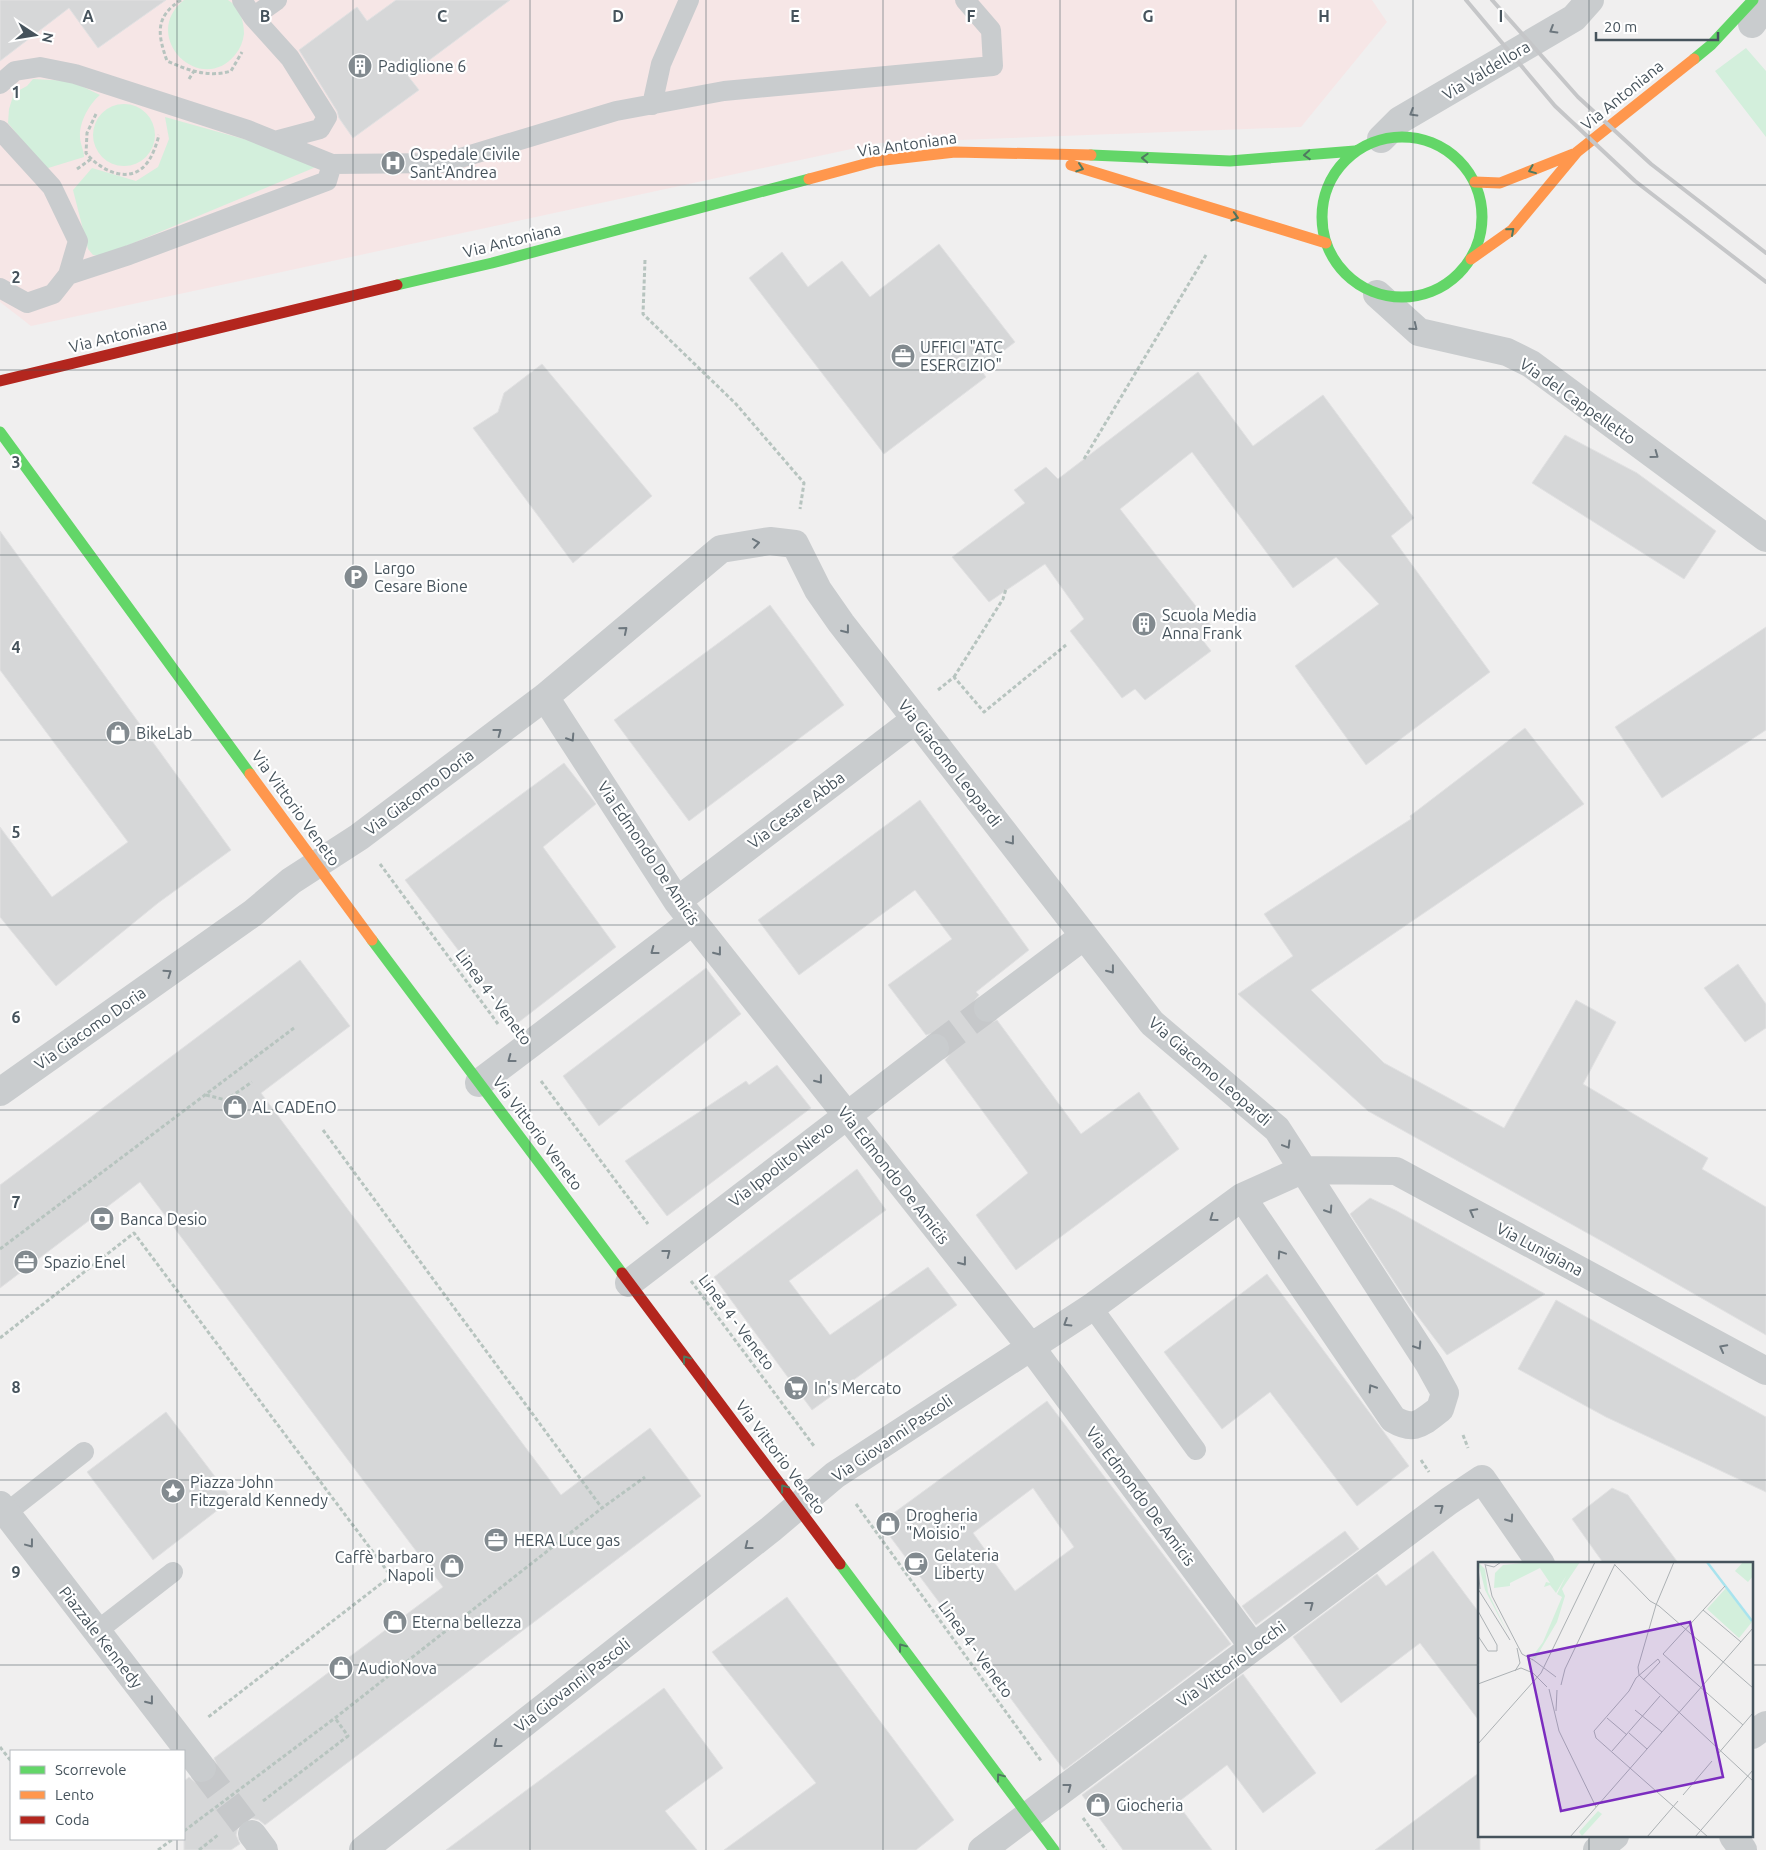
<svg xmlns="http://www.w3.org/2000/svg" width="1766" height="1850" font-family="Ubuntu,sans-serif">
<rect width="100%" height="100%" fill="#f0efef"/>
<path fill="#f6e6e6" d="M0,0H1372L1387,22L1301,127L879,143L31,326L0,302Z"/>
<path fill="#d3efdc" d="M184,0H228C240,7 244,21 244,34C243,42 240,49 235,55C200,97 139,36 184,0Z
M1746,48L1766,71V137L1715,71Z
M33,79L71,81L100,95C89,104 79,123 80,137C80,144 84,150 84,157L45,169L8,123L9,109L14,93L27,86Z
M93 135a31 31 0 1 1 62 0a31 31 0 1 1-62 0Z
M165,117L279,149L316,167L102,256L93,255L88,249L73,190L92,168L136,181L158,167L169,139Z"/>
<path fill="#d6d7d8" stroke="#e1e1e2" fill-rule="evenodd" d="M0,0H166L98,48L69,8L0,61Z
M396,0H510L408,76L419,90L353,138L339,118L337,111L299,50L357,7L367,21Z
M939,244L1015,342L980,369L986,377L884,454L749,278L782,252L808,287L842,261L870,297Z
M542,364L652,496L573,563L473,428L498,412L504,393Z
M1198,372L1253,446L1323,395L1414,518L1391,536L1490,672L1366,765L1295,666L1379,604L1336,557L1293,588L1192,452L1120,509L1213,628L1201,638L1211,651L1145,700L1135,689L1122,698L1070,631L1084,619L1045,564L989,602L952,557L1025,503L1014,490L1046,467L1058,479Z
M1565,435L1637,473L1716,531L1684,579L1532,483Z
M0,531L231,850L158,903L56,986L0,917V827L52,897L128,842L0,670Z
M770,605L844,705L689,821L614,720Z
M1766,627V730L1662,798L1615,727Z
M1525,728L1584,804L1311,990L1384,1063L1504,1128L1576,1000L1616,1022L1583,1084L1708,1158L1702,1169L1766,1207V1335L1607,1244L1368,1111L1238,994L1293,956L1264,914L1411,819L1410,816Z
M564,763L596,804L543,847L616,947L515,1025L405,880Z
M920,800L1029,950L976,992L979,995L974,1001L972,1009L975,1017L982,1022L990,1023L997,1020L1081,1134L1139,1092L1179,1149L1016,1270L976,1215L1028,1173L945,1060L950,1054V1045L948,1039L940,1033H933L926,1035L888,985L952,939L915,890L799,975L758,920Z
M300,960L350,1026L261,1093L561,1495L650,1428L701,1496L265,1825L259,1820L251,1818L242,1822L238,1827L236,1835L240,1844L231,1850H184V1781L189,1777L196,1783H205L211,1781L217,1774V1765L214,1758L443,1587L140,1182L0,1288V1185Z
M1738,964L1766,1004V1028L1745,1042L1704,988Z
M706,968L741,1014L599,1126L563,1076Z
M777,1065L811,1108L667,1216L625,1161L746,1081L749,1085Z
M857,1169L886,1210L789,1281L830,1335L928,1267L957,1305L812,1410L714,1277Z
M1370,1198L1397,1211L1545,1294L1447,1355L1410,1306L1350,1214Z
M1267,1274L1409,1466L1357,1506L1270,1392L1222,1429L1164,1352Z
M1556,1300L1766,1417V1492L1606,1417L1518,1369Z
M1047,1401L1231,1644L1064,1770L880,1523ZM1033,1488L1074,1547L1015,1591L973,1533Z
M166,1412L232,1499L153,1560L87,1472Z
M1612,1488L1628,1495L1679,1564H1604L1572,1519Z
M1345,1531L1359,1549L1256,1625L1242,1606Z
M1433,1551L1480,1614V1722L1420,1643L1341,1703L1293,1637L1377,1574L1386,1586Z
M787,1597L954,1820L916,1850H724L816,1783L712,1652Z
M1243,1674L1316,1773L1263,1813L1227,1765L1177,1803L1212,1850H1123L1082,1795Z
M664,1688L723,1768L665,1811L697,1850H446Z
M1480,1772V1850H1375Z"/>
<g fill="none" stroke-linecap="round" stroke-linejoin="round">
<path stroke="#c6c8ca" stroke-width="28" stroke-dasharray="28 14" stroke-linecap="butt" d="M935,1048L988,1008
M202,1768L252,1834"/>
<path stroke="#b7c4bf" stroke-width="3" stroke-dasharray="4 2.5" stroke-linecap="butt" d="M181,0C154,17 158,35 167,61C187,70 209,78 231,71L242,52
M189,79L194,71
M96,114L87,133L86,153C97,167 123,183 141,169C151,162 156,146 159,135
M77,169L91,159
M645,260L643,314L736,404L804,483L800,509
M1084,459L1206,255
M954,677L1003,599L1006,589
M938,690L954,677L984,712L1066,645
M380,864L498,1024
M541,1081L648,1224
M206,1095L226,1100L252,1082
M323,1130L602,1508
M0,1249L294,1028
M691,1281L814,1446
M0,1338L134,1233L391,1576L207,1718
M1463,1435L1468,1448
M1421,1460L1429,1472
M856,1504L1042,1762
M0,1747L11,1761
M263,1801L348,1736L335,1718
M1083,1818L1106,1850
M184,1831L335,1718L602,1508L645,1477
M158,1850L173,1839
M199,1850L218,1835"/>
<path stroke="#c9ccce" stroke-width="20" d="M242,0L253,17L277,0
M253,17L290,58L327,117L320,129L275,141
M0,84L15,71L40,67L75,74L248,130L332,164L444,163L616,111L724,91L993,66L991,30L965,0
M652,105L661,64L689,0
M0,130L52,187L78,241L68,275L53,294L27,303L0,288
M68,275L129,255L327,181L332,164
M1092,1307L1196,1450
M6,1513L84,1452
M97,1631L173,1572"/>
<path stroke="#c9ccce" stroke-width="28" d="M1752,24L1766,4
M1381,139L1400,120L1574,18L1590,0
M1377,294L1419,332L1507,352L1531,364L1766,538
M545,697L677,901L1030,1346L1253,1647
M677,901L916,719
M988,1008L1084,936
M479,1083L693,921
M0,1092L253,913L291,881L359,837L545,697L721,549L770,541L795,544L818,590L841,623L1152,1023L1277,1129L1429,1364L1445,1393L1440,1409C1421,1423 1415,1432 1393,1419L1242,1197
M629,1283L935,1048
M0,1505L202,1768
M1752,1735L1766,1725
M252,1834L264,1850
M1733,1836L1743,1850
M363,1850L771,1529L835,1475L1092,1307L1242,1197L1302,1170L1396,1171L1766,1371
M982,1850L1449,1501L1482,1479L1541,1564
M1597,1850L1615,1836"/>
<path stroke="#63d668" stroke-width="11" d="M1694,59L1711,45L1753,0
M1322 217a80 80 0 1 1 160 0a80 80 0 1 1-160 0Z
M1091,155L1230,161L1355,151
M397,285L492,263L809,179
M0,432L250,774
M372,940L622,1273
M840,1564L1054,1850"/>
<path stroke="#ff974d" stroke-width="11" d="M1071,165L1326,243
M809,179L876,161L955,152L1091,155
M1475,182L1500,183L1573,154
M1471,259L1512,230L1577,152L1694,59
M250,774L372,940"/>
<path stroke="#b3261e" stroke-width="11" d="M0,381L397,285
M622,1273L840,1564"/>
<path stroke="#c5c6c8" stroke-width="4" d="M1466,0L1555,106L1635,181L1766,282
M1492,0L1578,97L1651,164L1766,253"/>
</g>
<defs><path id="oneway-chevron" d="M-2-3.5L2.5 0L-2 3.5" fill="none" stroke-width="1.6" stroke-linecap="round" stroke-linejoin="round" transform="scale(1.25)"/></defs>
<g stroke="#6d777e">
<use href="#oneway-chevron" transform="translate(1553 30) rotate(149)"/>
<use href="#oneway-chevron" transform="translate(1413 113) rotate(149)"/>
<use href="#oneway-chevron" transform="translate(1414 327) rotate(39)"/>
<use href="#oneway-chevron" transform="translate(1655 455) rotate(36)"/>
<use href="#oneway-chevron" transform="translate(756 543) rotate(-9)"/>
<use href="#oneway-chevron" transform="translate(624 630) rotate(-40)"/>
<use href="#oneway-chevron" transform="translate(846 630) rotate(52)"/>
<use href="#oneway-chevron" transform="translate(498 732) rotate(-37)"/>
<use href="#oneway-chevron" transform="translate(571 738) rotate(57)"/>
<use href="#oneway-chevron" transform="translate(1011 841) rotate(52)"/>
<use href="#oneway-chevron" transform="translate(654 951) rotate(143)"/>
<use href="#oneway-chevron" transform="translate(718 952) rotate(52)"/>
<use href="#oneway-chevron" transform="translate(1111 970) rotate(52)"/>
<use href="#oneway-chevron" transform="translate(168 973) rotate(-35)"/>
<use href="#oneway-chevron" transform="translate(511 1059) rotate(143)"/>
<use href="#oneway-chevron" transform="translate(819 1080) rotate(52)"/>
<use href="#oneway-chevron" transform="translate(1287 1145) rotate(59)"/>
<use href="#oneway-chevron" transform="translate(1329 1210) rotate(57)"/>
<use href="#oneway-chevron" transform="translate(1473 1212) rotate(-152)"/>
<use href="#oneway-chevron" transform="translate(1213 1218) rotate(144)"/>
<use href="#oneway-chevron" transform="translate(667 1253) rotate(-38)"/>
<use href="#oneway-chevron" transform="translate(1281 1254) rotate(-124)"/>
<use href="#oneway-chevron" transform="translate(963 1262) rotate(52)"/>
<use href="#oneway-chevron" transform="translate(1067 1323) rotate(148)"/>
<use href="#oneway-chevron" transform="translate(1418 1346) rotate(57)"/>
<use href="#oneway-chevron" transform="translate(1723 1348) rotate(-152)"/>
<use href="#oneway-chevron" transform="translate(1372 1388) rotate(-122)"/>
<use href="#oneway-chevron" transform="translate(1440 1508) rotate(-37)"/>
<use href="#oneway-chevron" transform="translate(1510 1519) rotate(55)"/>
<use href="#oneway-chevron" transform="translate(30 1544) rotate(53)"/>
<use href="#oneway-chevron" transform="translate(748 1546) rotate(142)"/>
<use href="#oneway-chevron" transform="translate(1310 1605) rotate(-37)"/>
<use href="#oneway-chevron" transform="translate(150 1701) rotate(52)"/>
<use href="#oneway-chevron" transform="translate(497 1744) rotate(142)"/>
<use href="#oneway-chevron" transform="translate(1068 1787) rotate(-37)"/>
</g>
<g stroke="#4f7a60">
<use href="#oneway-chevron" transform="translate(1307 155) rotate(176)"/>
<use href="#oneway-chevron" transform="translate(1145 158) rotate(-178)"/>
<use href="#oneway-chevron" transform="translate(1080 168) rotate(18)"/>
<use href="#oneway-chevron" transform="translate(1532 170) rotate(158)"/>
<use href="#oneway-chevron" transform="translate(1235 217) rotate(16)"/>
<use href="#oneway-chevron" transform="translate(1511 231) rotate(-41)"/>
<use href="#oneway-chevron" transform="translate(686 1359) rotate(-127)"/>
<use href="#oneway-chevron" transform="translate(784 1488) rotate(-127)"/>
<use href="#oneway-chevron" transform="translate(902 1647) rotate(-127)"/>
<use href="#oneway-chevron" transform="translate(1000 1777) rotate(-127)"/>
</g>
<path fill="none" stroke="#46535c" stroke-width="1" stroke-opacity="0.55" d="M177,0V1751M353,0V1850M530,0V1850M706,0V1850M883,0V1850M1060,0V1850M1236,0V1850M1413,0V1850M1589,0V1564M0,185H1766M0,370H1766M0,555H1766M0,740H1766M0,925H1766M0,1110H1766M0,1295H1766M0,1480H1766M0,1665H1480M1752,1665H1766M1589,1836V1850M177,1839V1850"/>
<defs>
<symbol id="building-disc" viewBox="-11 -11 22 22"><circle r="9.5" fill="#828a8f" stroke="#fff"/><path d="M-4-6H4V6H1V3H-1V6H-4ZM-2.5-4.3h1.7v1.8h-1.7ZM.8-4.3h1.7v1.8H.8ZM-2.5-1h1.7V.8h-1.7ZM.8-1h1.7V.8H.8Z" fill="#fff"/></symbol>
<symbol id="hospital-disc" viewBox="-11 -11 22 22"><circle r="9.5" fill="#828a8f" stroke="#fff"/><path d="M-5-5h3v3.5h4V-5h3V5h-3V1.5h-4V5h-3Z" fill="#fff"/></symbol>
<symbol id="office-disc" viewBox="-11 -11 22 22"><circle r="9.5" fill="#828a8f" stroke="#fff"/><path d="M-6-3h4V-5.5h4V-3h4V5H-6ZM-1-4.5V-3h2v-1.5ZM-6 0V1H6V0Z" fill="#fff"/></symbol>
<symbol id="parking-disc" viewBox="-11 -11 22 22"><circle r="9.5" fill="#828a8f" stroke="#fff"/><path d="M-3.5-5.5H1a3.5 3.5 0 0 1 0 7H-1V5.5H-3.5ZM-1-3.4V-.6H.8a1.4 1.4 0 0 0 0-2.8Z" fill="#fff"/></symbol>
<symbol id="shop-disc" viewBox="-11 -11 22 22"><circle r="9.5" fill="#828a8f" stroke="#fff"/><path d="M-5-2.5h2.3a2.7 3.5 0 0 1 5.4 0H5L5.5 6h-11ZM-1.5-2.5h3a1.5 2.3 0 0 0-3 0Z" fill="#fff"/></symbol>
<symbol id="bank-disc" viewBox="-11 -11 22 22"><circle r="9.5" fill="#828a8f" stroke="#fff"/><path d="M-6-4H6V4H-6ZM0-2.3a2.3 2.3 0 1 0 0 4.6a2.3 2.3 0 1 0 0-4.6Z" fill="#fff"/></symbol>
<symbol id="supermarket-disc" viewBox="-11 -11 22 22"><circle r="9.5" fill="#828a8f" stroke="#fff"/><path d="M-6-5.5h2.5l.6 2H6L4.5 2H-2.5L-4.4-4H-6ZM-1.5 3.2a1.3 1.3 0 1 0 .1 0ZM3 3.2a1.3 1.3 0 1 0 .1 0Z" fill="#fff"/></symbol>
<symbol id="sight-disc" viewBox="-11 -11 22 22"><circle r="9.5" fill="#828a8f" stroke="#fff"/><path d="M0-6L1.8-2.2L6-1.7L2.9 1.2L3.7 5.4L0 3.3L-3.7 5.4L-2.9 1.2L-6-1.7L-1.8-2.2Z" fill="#fff"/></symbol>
<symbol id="cafe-disc" viewBox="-11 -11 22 22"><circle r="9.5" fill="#828a8f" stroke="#fff"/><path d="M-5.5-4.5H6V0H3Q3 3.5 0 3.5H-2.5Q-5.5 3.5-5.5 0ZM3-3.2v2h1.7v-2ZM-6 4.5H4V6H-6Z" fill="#fff"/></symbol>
</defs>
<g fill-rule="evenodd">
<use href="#building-disc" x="346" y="52" width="28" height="28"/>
<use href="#hospital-disc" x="379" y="149" width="28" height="28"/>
<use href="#office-disc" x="889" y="342" width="28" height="28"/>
<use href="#parking-disc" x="342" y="563" width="28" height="28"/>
<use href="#building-disc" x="1130" y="610" width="28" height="28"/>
<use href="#shop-disc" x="104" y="719" width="28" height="28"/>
<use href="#shop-disc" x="221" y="1093" width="28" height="28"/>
<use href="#bank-disc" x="88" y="1205" width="28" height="28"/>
<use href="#office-disc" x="12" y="1248" width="28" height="28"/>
<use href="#supermarket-disc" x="782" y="1374" width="28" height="28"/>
<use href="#sight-disc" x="159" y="1477" width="28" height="28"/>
<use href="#shop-disc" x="874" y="1510" width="28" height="28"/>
<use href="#office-disc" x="482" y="1526" width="28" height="28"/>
<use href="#cafe-disc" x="902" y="1550" width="28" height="28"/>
<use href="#shop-disc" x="438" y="1552" width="28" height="28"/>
<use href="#shop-disc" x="381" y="1608" width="28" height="28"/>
<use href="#shop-disc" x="327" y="1654" width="28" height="28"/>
<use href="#shop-disc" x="1084" y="1791" width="28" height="28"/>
</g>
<g text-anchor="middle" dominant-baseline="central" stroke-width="4.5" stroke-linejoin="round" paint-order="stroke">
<g font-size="16" fill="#46535c" stroke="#fff" text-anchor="start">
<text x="378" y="66">Padiglione 6</text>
<text x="410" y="154">Ospedale Civile<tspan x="410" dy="18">Sant'Andrea</tspan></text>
<text x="920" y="347">UFFICI "ATC<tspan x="920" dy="18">ESERCIZIO"</tspan></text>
<text x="374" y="568">Largo<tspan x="374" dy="18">Cesare Bione</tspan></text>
<text x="1162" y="615">Scuola Media<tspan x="1162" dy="18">Anna Frank</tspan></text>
<text x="136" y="733">BikeLab</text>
<text x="252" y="1107">AL CADEπO</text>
<text x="120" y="1219">Banca Desio</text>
<text x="44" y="1262">Spazio Enel</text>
<text x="814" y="1388">In's Mercato</text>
<text x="190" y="1482">Piazza John<tspan x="190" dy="18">Fitzgerald Kennedy</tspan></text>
<text x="906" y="1515">Drogheria<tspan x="906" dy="18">"Moisio"</tspan></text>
<text x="514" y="1540">HERA Luce gas</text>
<text x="934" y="1555">Gelateria<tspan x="934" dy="18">Liberty</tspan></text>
<text x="434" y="1557" text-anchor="end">Caffè barbaro<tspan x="434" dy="18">Napoli</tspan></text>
<text x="412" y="1622">Eterna bellezza</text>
<text x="358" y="1668">AudioNova</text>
<text x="1116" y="1805">Giocheria</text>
</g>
<g font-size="16" fill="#46535c" stroke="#fff">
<text transform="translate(1486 70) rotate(-31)">Via Valdellora</text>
<text transform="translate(1622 95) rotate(-39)">Via Antoniana</text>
<text transform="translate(907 144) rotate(-8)">Via Antoniana</text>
<text transform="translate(512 240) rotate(-14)">Via Antoniana</text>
<text transform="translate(118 335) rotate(-14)">Via Antoniana</text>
<text transform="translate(1578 401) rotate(35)">Via del Cappelletto</text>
<text transform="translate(950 763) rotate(52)">Via Giacomo Leopardi</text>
<text transform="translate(419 792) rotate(-37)">Via Giacomo Doria</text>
<text transform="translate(296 808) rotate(54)">Via Vittorio Veneto</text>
<text transform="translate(796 810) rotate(-37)">Via Cesare Abba</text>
<text transform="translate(649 853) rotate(56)">Via Edmondo De Amicis</text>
<text transform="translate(494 997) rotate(53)">Linea 4 - Veneto</text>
<text transform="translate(90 1028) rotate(-35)">Via Giacomo Doria</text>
<text transform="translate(1210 1071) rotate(41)">Via Giacomo Leopardi</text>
<text transform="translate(538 1133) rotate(53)">Via Vittorio Veneto</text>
<text transform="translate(781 1164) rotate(-38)">Via Ippolito Nievo</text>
<text transform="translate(894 1175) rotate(52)">Via Edmondo De Amicis</text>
<text transform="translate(1540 1249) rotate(28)">Via Lunigiana</text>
<text transform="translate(737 1322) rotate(53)">Linea 4 - Veneto</text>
<text transform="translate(892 1438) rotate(-34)">Via Giovanni Pascoli</text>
<text transform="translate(781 1457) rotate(53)">Via Vittorio Veneto</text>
<text transform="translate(1141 1496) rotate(53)">Via Edmondo De Amicis</text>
<text transform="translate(101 1637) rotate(52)">Piazzale Kennedy</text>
<text transform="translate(976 1649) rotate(54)">Linea 4 - Veneto</text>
<text transform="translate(1231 1664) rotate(-37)">Via Vittorio Locchi</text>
<text transform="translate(572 1685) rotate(-38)">Via Giovanni Pascoli</text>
</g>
</g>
<g transform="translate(1478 1562)">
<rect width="275" height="275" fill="#f0efef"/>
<path d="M0,0L7,7L10,30L30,72L7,28ZM57,0H102L84,27L87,34L79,60L57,97L54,95L65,80L84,35L79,32L88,14L78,31L72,23L66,25L68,20L72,21L62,6L32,21V24L16,26L17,11L25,3ZM265,0H275V14L270,20L257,9ZM248,26L274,60L261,76L229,47ZM120,249L124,252L104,274L101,270Z" fill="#d3efdc"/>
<path fill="none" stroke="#a8e3ee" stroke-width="2.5" d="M229,0L274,59"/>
<path fill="none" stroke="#acb1b4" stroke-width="1" d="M196,0L178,43L160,105L161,113L275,219M7,2L14,34L44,92L55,98M8,3L16,5L23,0M137,3L172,39L181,44L275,126M0,5L2,27M247,24L185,92L265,163M0,27L32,78M225,48L263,80M0,49L19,83V89H10L0,74M54,97L78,115M37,109L42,101L39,86M165,118L182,100L180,97L158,116L151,129L116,169L118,176L230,275M0,122L43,106L55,111L69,125M83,123L87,107L137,2M71,127L81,169L118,245M157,148L184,170M78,149L79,128M129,156L149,173M151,171L169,187M0,182L63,111L117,0M134,189L182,134M239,193L275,151M205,233L234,199M92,275L275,66M169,275L200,239M217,275L275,208"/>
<path fill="#7b2cbf" fill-opacity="0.15" stroke="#7b2cbf" stroke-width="2.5" d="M212,60L245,215L83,249L50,94Z"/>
<rect width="275" height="275" fill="none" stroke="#46535c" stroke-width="2.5"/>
</g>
<g font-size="16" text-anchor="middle" font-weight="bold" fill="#46535c" stroke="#fff" stroke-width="4.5" stroke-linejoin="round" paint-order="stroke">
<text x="88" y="22">A</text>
<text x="265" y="22">B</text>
<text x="442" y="22">C</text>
<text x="618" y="22">D</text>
<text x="795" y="22">E</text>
<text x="971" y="22">F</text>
<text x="1148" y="22">G</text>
<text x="1324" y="22">H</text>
<text x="1501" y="22">I</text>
<text x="16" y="98">1</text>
<text x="16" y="283">2</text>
<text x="16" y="468">3</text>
<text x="16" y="653">4</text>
<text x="16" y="838">5</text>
<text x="16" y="1023">6</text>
<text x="16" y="1208">7</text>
<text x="16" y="1393">8</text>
<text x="16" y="1578">9</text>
</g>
<rect x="10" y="1750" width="175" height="90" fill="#ffffff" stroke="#b5babe"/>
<rect x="20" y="1766" width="25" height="8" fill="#63d668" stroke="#b5babe"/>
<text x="55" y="1775" font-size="15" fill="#46535c">Scorrevole</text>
<rect x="20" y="1791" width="25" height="8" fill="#ff974d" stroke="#b5babe"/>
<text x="55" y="1800" font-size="15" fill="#46535c">Lento</text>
<rect x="20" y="1816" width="25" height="8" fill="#b3261e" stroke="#b5babe"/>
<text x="55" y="1825" font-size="15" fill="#46535c">Coda</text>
<g transform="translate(35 35) rotate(102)" stroke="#ffffff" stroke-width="4" paint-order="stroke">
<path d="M0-4L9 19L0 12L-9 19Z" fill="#46535c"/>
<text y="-8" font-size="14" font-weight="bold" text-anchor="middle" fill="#46535c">N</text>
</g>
<path d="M1596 32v8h122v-8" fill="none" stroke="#46535c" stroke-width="2.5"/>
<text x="1604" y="32" font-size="15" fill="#46535c" stroke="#ffffff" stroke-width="4" paint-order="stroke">20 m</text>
</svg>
